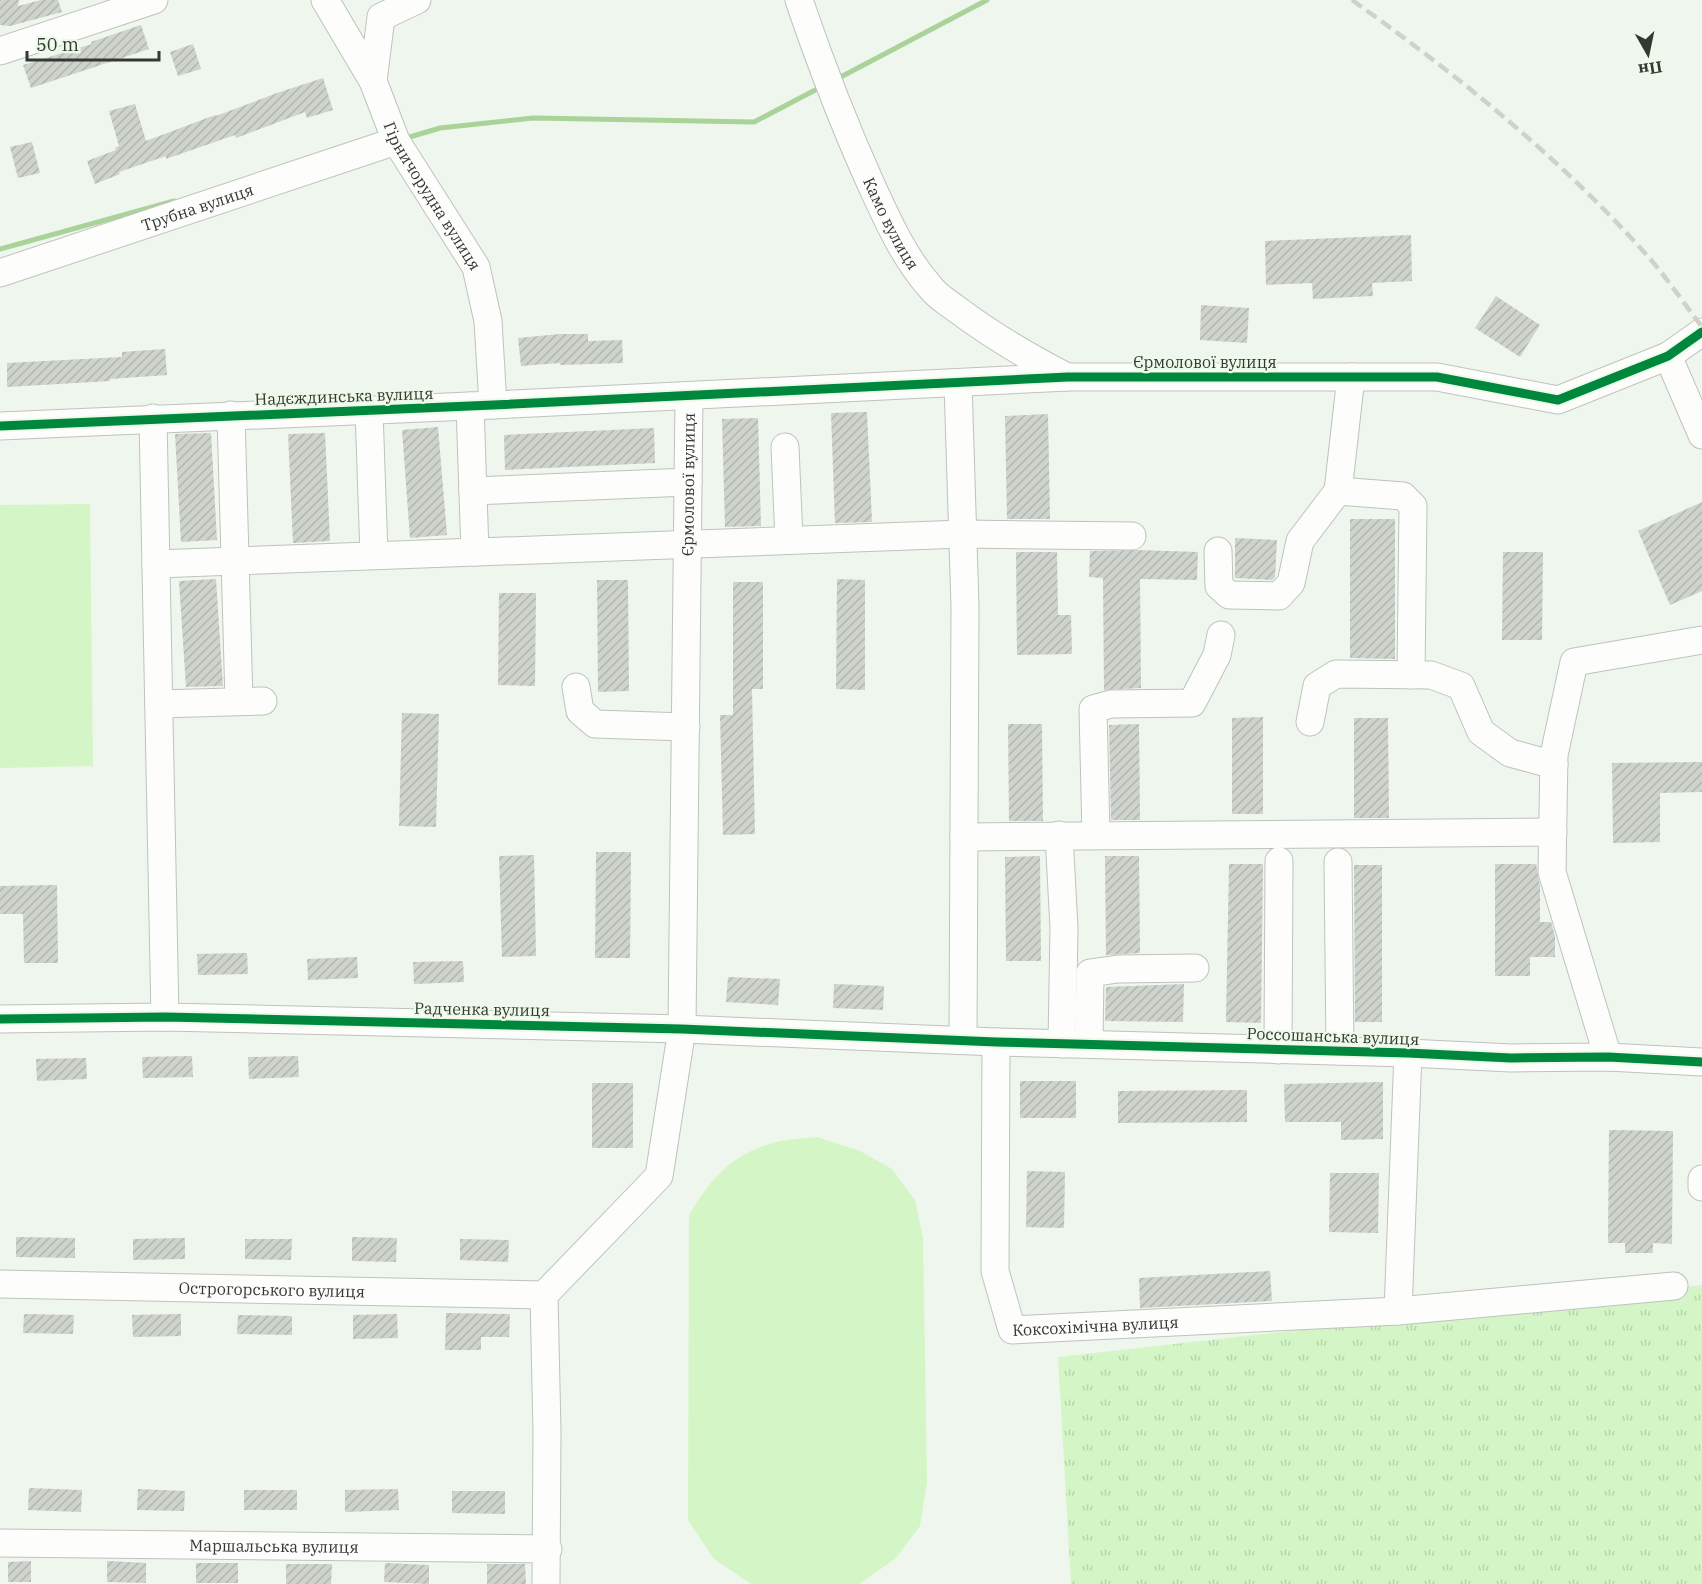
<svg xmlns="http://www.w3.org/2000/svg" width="1702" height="1584" font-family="'IBM Plex Serif',serif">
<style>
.grass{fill:#d4f6c6}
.park{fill:url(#park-tufts)}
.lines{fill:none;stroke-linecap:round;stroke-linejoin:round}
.stream{stroke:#a9d398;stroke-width:5}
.building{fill:url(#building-hatch)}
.minor-casing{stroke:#bec3bc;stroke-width:29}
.minor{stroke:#fdfefc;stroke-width:27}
.rail{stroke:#d0d1ce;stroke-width:4.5;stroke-dasharray:12 6;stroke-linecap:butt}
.cycleway-casing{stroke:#edfae9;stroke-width:13}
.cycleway{stroke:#00873e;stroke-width:9}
.labels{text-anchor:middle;stroke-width:4.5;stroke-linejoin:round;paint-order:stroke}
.street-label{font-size:16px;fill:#343832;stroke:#edfae9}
</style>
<defs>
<pattern id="park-tufts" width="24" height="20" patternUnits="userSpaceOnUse" patternTransform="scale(1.5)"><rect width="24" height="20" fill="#d4f6c6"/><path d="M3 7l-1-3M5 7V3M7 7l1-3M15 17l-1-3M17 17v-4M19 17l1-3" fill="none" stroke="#b7d4ab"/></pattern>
<pattern id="building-hatch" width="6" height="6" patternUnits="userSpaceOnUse" patternTransform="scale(1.5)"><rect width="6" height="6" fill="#ced3cc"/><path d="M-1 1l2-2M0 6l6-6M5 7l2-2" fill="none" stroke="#b2b6b0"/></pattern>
</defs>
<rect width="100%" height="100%" fill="#eff6ed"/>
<path class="grass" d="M 90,504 L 93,766 L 0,768 L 0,505 Z
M 817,1137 L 860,1151 L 892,1169 L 915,1200 L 923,1238 L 927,1482 L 920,1526 L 895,1559 L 859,1584 L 751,1584 L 714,1559 L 688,1520 L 689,1215 C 710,1181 727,1158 766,1145 C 782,1139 801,1139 817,1137 Z"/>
<path class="park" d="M 1702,1285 L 1702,1584 L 1071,1584 L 1058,1357 Z"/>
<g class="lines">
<path class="stream" d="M 835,80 L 987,0
M 403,139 L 440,128 L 533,118 L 754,122 L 821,87
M 0,249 L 174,201"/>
</g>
<path class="building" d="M 0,0 L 19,0 L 18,6 L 41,0 L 58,0 L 62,12 L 10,26 L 0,25 Z
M 141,25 L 149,49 L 31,88 L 23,65 L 92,44 L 91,42 Z
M 193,44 L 201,69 L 178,76 L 170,52 Z
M 323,78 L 333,110 L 307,118 L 305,112 L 236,138 L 235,135 L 166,159 L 166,156 L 119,172 L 120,174 L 95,184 L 87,161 L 116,150 L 115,148 L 119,146 L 109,111 L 135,104 L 146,141 L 215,115 L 216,116 L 277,93 Z
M 32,142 L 40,173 L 18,178 L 10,147 Z
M 1411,235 L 1412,281 L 1372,283 L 1373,296 L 1313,299 L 1312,283 L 1266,285 L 1265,241 Z
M 1496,296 L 1540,325 L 1520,357 L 1475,328 Z
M 1201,305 L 1249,308 L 1247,343 L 1200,340 Z
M 560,334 L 588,334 L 588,341 L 622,340 L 623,363 L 560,365 L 560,363 L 521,366 L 518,338 Z
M 165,349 L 167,375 L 110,379 L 110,381 L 7,387 L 7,363 L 122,357 L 122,352 Z
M 867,412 L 872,522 L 835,523 L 831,413 Z
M 1048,414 L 1050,519 L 1007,519 L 1005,416 Z
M 758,418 L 761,526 L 725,527 L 722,419 Z
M 438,427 L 447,535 L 410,538 L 402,430 Z
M 654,428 L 655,463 L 505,470 L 504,435 Z
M 211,433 L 217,540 L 181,542 L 175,434 Z
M 325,433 L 330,541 L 293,543 L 288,434 Z
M 1702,502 L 1702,591 L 1670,605 L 1638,531 Z
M 1350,519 L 1395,519 L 1395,659 L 1350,658 Z
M 1235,538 L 1277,540 L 1275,577 L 1272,580 L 1235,578 Z
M 1137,550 L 1198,552 L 1197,580 L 1140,579 L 1141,688 L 1104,690 L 1103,578 L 1089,577 L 1090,551 Z
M 1016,552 L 1057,552 L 1058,615 L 1071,615 L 1072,654 L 1017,655 Z
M 1503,552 L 1543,552 L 1542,640 L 1502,640 Z
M 216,579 L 223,686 L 186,687 L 179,581 Z
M 837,579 L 865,580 L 865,690 L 836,689 Z
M 597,580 L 628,580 L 629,691 L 598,692 Z
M 733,582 L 763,582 L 763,689 L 752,689 L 755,834 L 723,835 L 720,715 L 733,715 Z
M 499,593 L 536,593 L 535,686 L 498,685 Z
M 402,713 L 439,714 L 436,827 L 399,826 Z
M 1263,717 L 1263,814 L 1232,814 L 1232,718 Z
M 1354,718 L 1388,718 L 1389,818 L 1354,818 Z
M 1008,724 L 1042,724 L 1043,821 L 1009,821 Z
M 1139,724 L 1140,820 L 1111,820 L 1109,725 Z
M 1702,762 L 1702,792 L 1660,793 L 1660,842 L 1613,843 L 1612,763 Z
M 596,852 L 631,852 L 630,958 L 595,958 Z
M 534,855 L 536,956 L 502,957 L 499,856 Z
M 1040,856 L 1041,961 L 1006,961 L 1005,857 Z
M 1105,856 L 1139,856 L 1140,953 L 1106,955 Z
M 1229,864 L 1263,864 L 1261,1023 L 1226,1022 Z
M 1495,864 L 1536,864 L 1540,886 L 1540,922 L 1551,922 L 1555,936 L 1555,957 L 1530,957 L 1530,976 L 1495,976 Z
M 1354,865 L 1382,865 L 1382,1022 L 1355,1022 Z
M 57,885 L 58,963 L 24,963 L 23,914 L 0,914 L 0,886 Z
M 247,953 L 248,974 L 198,975 L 197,954 Z
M 357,957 L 358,978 L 308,980 L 307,959 Z
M 463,961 L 464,982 L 414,984 L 413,962 Z
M 728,977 L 780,979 L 778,1005 L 726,1002 Z
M 834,984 L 884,986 L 883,1010 L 833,1008 Z
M 1184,984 L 1183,1022 L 1105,1021 L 1106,987 Z
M 192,1056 L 193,1077 L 143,1078 L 142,1057 Z
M 298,1056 L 299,1077 L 249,1079 L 248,1057 Z
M 86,1058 L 87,1079 L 37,1081 L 36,1059 Z
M 1020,1081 L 1076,1081 L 1076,1118 L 1020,1118 Z
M 1383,1082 L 1383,1139 L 1341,1140 L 1341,1122 L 1285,1122 L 1284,1084 Z
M 592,1083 L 633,1083 L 633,1148 L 592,1148 Z
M 1247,1090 L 1247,1122 L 1118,1123 L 1118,1091 Z
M 1609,1130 L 1673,1131 L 1672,1244 L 1653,1243 L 1653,1253 L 1625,1253 L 1625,1243 L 1608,1243 Z
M 1027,1171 L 1065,1172 L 1064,1228 L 1026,1227 Z
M 1330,1173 L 1379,1173 L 1378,1233 L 1329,1232 Z
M 16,1237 L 75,1238 L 75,1258 L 16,1257 Z
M 352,1237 L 397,1238 L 396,1262 L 352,1261 Z
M 185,1238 L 185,1259 L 133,1260 L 133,1239 Z
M 245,1239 L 292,1239 L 291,1260 L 245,1259 Z
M 460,1239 L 509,1240 L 508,1262 L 460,1260 Z
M 1270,1271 L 1272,1301 L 1140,1308 L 1139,1278 Z
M 446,1313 L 510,1314 L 509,1337 L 481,1337 L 481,1350 L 445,1350 Z
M 24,1314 L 74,1315 L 73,1334 L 23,1333 Z
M 181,1314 L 181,1336 L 133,1337 L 132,1315 Z
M 397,1314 L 398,1338 L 353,1339 L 353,1315 Z
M 238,1315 L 292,1316 L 292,1335 L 237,1334 Z
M 29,1488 L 82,1490 L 81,1512 L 28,1510 Z
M 138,1489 L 185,1491 L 184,1511 L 137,1510 Z
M 398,1489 L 399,1510 L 345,1512 L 345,1490 Z
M 244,1490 L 297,1490 L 297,1510 L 244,1510 Z
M 452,1491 L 505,1491 L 505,1514 L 452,1513 Z
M 31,1561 L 31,1582 L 8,1582 L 8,1562 Z
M 107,1561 L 146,1563 L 146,1583 L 107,1582 Z
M 196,1563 L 238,1563 L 238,1583 L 196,1583 Z
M 385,1563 L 429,1565 L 429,1584 L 384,1582 Z
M 286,1564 L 332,1564 L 331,1584 L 286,1584 Z
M 487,1564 L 525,1564 L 526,1584 L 487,1584 Z"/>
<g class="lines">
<defs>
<g id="minor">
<path id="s1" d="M 325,0 L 373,81 L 396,141 L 476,267 L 488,321 L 493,405"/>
<path id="s2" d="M 799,0 C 820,62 843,122 870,182 C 887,219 904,258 931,288 C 937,296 947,302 955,308 C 991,335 1028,357 1067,377"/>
<path d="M 0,51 L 154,0"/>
<path d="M 373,81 L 381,17 L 417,0"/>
<path id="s3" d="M 0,273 L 396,141"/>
<path d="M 1668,356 L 1702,435"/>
<path d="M 958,383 L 965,607 L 963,1040"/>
<path d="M 470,406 L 475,552"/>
<path d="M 369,410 L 374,555"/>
<path d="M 231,415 L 239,701"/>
<path d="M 153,418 L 165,1017"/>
<path d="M 0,426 L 493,405 L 1068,377 L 1437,377 L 1558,400 L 1668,356 L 1702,332"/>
<path d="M 785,447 L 789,540"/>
<path d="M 473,491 L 688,482"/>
<path d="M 1338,491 L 1403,496 L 1413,506 L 1411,675"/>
<path d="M 1218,551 L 1219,586 L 1229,595 L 1279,596 L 1291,583 L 1300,541 L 1338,491 L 1351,377"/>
<path d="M 156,564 L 963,534 L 1132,536"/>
<path d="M 576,687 L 580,711 L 595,724 L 686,727"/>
<path d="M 159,704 L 263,701"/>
<path d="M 1310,722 L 1317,686 L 1336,674 L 1431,675 L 1461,686 L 1481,732 L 1510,753 L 1554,765"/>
<path d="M 1059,835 L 1064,928 L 1062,1044"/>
<path d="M 1096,835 L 1093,709 L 1111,704 L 1192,703 L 1217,655 L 1221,635"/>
<path d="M 964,837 L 1553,832"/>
<path d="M 1338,862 L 1340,1051"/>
<path d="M 0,1019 L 165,1017 L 682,1029 L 996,1042 L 1408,1053 L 1511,1058 L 1608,1057 L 1702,1062"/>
<path id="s4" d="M 996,1042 L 995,1271 L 1012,1330 L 1398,1311 L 1674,1286"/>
<path d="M 1089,1044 L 1090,973 L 1118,969 L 1195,968"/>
<path d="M 1278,1050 L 1279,861"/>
<path d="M 1608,1057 L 1552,872 L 1554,755 L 1574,662 L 1702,640"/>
<path d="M 1702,1179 L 1702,1187"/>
<path id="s5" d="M 0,1284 L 544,1295"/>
<path d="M 1398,1311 L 1408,1053"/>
<path id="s6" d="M 0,1543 L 548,1549"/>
<path id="s7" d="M 546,1584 L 547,1432 L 544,1295 L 659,1176 L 682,1029 L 689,396"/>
</g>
</defs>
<use href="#minor" class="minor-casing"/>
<use href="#minor" class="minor"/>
<path class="rail" d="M 1352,0 C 1456,74 1558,156 1644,252 C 1665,275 1683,302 1702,327"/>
<defs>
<path id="cycleway" d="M 0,426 L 493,405 L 1068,377 L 1437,377 L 1558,400 L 1668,356 L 1702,332
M 0,1019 L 165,1017 L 682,1029 L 996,1042 L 1408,1053 L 1511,1058 L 1608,1057 L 1702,1062"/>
</defs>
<use href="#cycleway" class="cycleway-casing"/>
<use href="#cycleway" class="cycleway"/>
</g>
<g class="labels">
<g class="street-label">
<text dy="6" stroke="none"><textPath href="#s1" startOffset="224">Гірничорудна вулиця</textPath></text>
<text dy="6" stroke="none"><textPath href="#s3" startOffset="208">Трубна вулиця</textPath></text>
<text dy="6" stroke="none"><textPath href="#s2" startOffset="242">Камо вулиця</textPath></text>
<text x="1205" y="368">Єрмолової вулиця</text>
<text transform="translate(344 396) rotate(-2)" y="6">Надєждинська вулиця</text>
<text dy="6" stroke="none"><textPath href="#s7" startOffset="1148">Єрмолової вулиця</textPath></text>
<text transform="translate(482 1009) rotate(1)" y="6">Радченка вулиця</text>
<text transform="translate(1333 1036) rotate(2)" y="6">Россошанська вулиця</text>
<text dy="6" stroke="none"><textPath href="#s5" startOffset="272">Острогорського вулиця</textPath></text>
<text dy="6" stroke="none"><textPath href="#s4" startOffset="374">Коксохімічна вулиця</textPath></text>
<text dy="6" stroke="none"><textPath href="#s6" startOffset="274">Маршальська вулиця</textPath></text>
</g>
</g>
<g transform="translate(1648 54) rotate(171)" stroke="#edfae9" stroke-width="4.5" paint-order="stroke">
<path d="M0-4.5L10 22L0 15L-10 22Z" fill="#343832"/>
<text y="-9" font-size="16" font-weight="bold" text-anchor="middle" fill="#343832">Пн</text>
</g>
<path d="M27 51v9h132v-9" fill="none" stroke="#343832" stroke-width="3"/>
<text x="36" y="51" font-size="18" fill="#343832" stroke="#edfae9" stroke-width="4.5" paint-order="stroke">50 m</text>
</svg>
